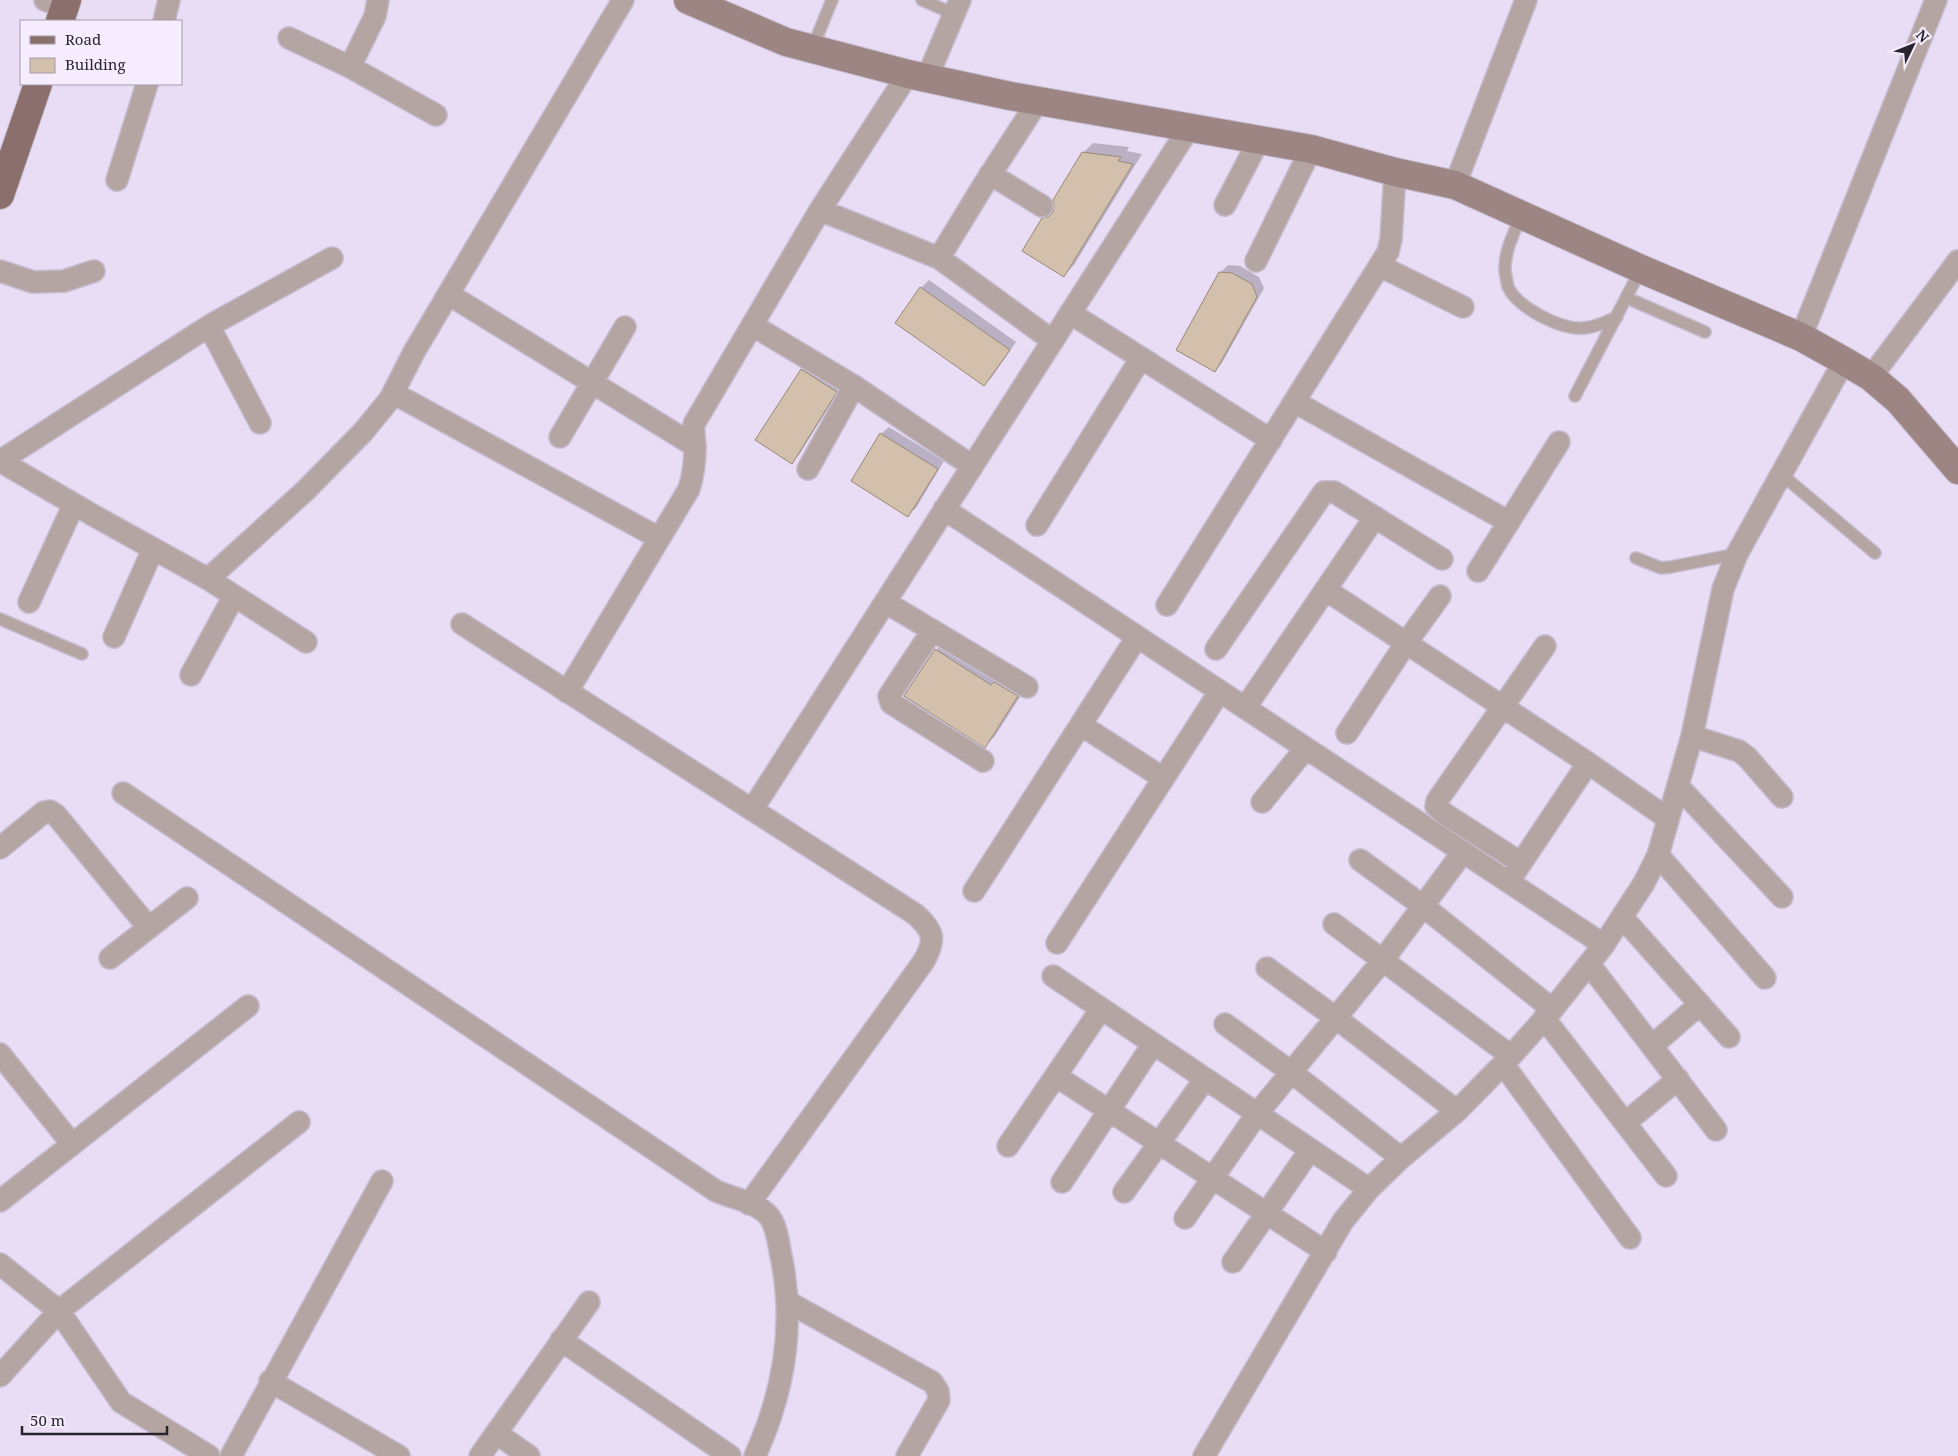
<svg xmlns="http://www.w3.org/2000/svg" width="1958" height="1456" font-family="'Noto Serif',serif">
<style>
.shadow{fill:#0003}
.building{fill:#d2c0ad;stroke:#998876}
.lines{fill:none;stroke-linecap:round;stroke-linejoin:round}
.lane-casing{stroke:#c6bcd0;stroke-width:14}
.street-casing{stroke:#c6bcd0;stroke-width:24}
.secondary-casing{stroke:#c6bcd0;stroke-width:30}
.primary-casing{stroke:#c6bcd0;stroke-width:30}
.lane{stroke:#b4a4a2;stroke-width:11}
.street{stroke:#b4a4a2;stroke-width:21}
.secondary{stroke:#9c8583;stroke-width:28}
.primary{stroke:#8b6f6c;stroke-width:28}
</style>
<rect width="100%" height="100%" fill="#e8ddf4"/>
<path class="shadow" d="M 1093,143 L 1129,147 L 1127,151 L 1142,154 L 1074,265 L 1064,275 L 1043,219 L 1055,208 L 1083,153 Z
M 1228,265 L 1240,266 L 1259,277 L 1264,288 L 1222,363 L 1215,371 L 1220,273 Z
M 929,280 L 1016,342 L 992,377 L 984,385 L 896,322 L 921,288 Z
M 810,362 L 843,384 L 799,455 L 792,462 L 802,370 Z
M 889,427 L 944,461 L 916,508 L 908,515 L 881,434 Z
M 946,640 L 1027,686 L 995,736 L 985,746 L 936,650 Z"/>
<path class="building" d="M 1082,152 L 1121,157 L 1118,161 L 1133,164 L 1064,277 L 1022,251 L 1042,218 L 1048,217 L 1053,212 L 1054,206 L 1053,200 Z
M 1219,272 L 1232,273 L 1252,284 L 1257,297 L 1215,372 L 1176,350 Z
M 920,287 L 1010,350 L 984,386 L 895,323 Z
M 801,369 L 837,392 L 792,464 L 755,440 Z
M 880,433 L 938,469 L 908,517 L 851,481 Z
M 935,649 L 991,685 L 994,682 L 1018,696 L 985,748 L 904,696 Z"/>
<g class="lines">
<defs>
<path id="lane" d="M 922,0 L 954,14
M 812,49 L 832,0
M 1521,216 C 1514,233 1504,252 1505,271 C 1506,276 1507,283 1508,287 C 1518,308 1561,330 1584,328 C 1596,327 1606,322 1617,317
M 1627,298 L 1705,332
M 1575,396 L 1641,269
M 1781,474 L 1875,553
M 1636,558 L 1661,568 L 1671,567 L 1737,554
M 0,619 L 82,654"/>
<path id="street" d="M 45,0 L 65,7
M 164,21 L 169,0
M 289,38 L 350,67 L 436,115
M 350,67 L 375,16 L 378,0
M 927,78 L 960,0
M 990,174 L 1042,206
M 117,180 L 147,84
M 1455,185 L 1526,0
M 1225,205 L 1259,140
M 820,210 L 939,258 L 1053,341
M 939,258 L 983,186 L 1038,101
M 1256,261 L 1311,149
M 1380,266 L 1463,307
M 0,271 L 33,282 L 64,281 L 94,271
M 448,294 L 695,446
M 1070,313 L 1271,440
M 752,325 L 854,386 L 972,466
M 209,326 L 260,423
M 1801,337 L 1936,0
M 1871,377 L 1958,261
M 393,393 L 659,538
M 1295,402 L 1509,522
M 560,437 L 625,327
M 0,461 L 209,326 L 332,258
M 0,461 L 98,518 L 208,579 L 306,642
M 808,469 L 854,386
M 944,509 L 1604,945
M 1037,525 L 1141,358
M 1478,571 L 1559,442
M 208,579 L 306,490 L 363,432 L 390,399 L 414,352 L 623,0
M 1326,590 L 1588,763 L 1667,818
M 29,602 L 74,504
M 885,602 L 1027,687
M 1167,605 L 1388,252 L 1391,239 L 1395,172
M 462,624 L 915,914 C 934,931 936,939 924,961 L 749,1204
M 932,631 L 889,696 L 891,703 L 983,761
M 114,637 L 153,549
M 1216,649 L 1324,492 L 1334,492 L 1442,559
M 191,675 L 234,596
M 567,692 L 689,489 C 693,476 695,462 695,448 C 695,440 693,433 694,424 L 820,210 L 908,74
M 1245,708 L 1375,517
M 1081,725 L 1163,778
M 1347,733 L 1406,643 L 1440,596
M 1692,736 L 1739,751 L 1747,757 L 1782,797
M 1678,786 L 1782,897
M 123,793 L 716,1191 C 732,1198 756,1202 768,1215 C 776,1224 778,1239 780,1251 C 796,1322 785,1390 755,1456
M 1262,802 L 1306,748
M 752,810 L 1189,128
M 0,848 L 44,812 L 50,811 L 56,815 L 149,928
M 1658,855 L 1765,978
M 1360,860 L 1423,906 L 1552,1009
M 1521,863 L 1445,814 L 1436,806 L 1437,801 L 1545,646
M 1513,875 L 1588,763
M 974,891 L 1137,637
M 1622,917 L 1729,1037
M 1334,924 L 1511,1056
M 1057,943 L 1220,691
M 110,958 L 187,898
M 1589,964 L 1716,1130
M 1267,968 L 1336,1018 L 1457,1111
M 1053,976 L 1369,1189
M 1544,1018 L 1666,1176
M 1225,1024 L 1291,1072 L 1401,1158
M 1652,1046 L 1700,1004
M 0,1054 L 72,1144
M 1503,1064 L 1630,1238
M 1056,1076 L 1326,1252
M 1625,1123 L 1678,1079
M 1008,1146 L 1101,1009
M 1062,1182 L 1153,1044
M 1124,1192 L 1205,1079
M 0,1201 L 248,1006
M 1185,1218 L 1257,1114 L 1383,960 L 1463,852
M 1233,1262 L 1310,1150
M 0,1264 L 59,1311 L 121,1402 L 209,1456
M 788,1302 L 932,1382 L 938,1391 L 939,1400 L 907,1456
M 561,1340 L 730,1456
M 0,1376 L 59,1311 L 299,1122
M 270,1381 L 399,1456
M 496,1433 L 529,1456
M 231,1456 L 382,1181
M 480,1456 L 589,1302
M 1204,1456 L 1343,1221 L 1369,1189 L 1401,1158 L 1457,1111 L 1511,1056 L 1552,1010 L 1603,946 L 1644,883 L 1658,855 L 1692,736 L 1723,589 L 1737,554 L 1844,361"/>
<path id="secondary" d="M 688,0 L 786,42 L 908,74 L 1010,96 L 1311,149 L 1395,172 L 1455,185 L 1641,269 L 1801,337 L 1844,361 L 1871,377 L 1898,400 L 1958,470"/>
<path id="primary" d="M 60,21 L 67,0
M 0,195 L 38,84"/>
</defs>
<use href="#lane" class="lane-casing"/>
<use href="#street" class="street-casing"/>
<use href="#secondary" class="secondary-casing"/>
<use href="#primary" class="primary-casing"/>
<use href="#lane" class="lane"/>
<use href="#street" class="street"/>
<use href="#secondary" class="secondary"/>
<use href="#primary" class="primary"/>
</g>
<rect x="20" y="20" width="162" height="65" fill="#f5ecfe" stroke="#a39caa"/>
<rect x="30" y="36" width="25" height="8" fill="#8b6f6c" stroke="#a39caa"/>
<text x="65" y="45" font-size="15" fill="#29242d">Road</text>
<rect x="30" y="58" width="25" height="15" fill="#d2c0ad" stroke="#a39caa"/>
<text x="65" y="70" font-size="15" fill="#29242d">Building</text>
<g transform="translate(1913 45) rotate(47)" stroke="#f5ecfe" stroke-width="4" paint-order="stroke">
<path d="M0-4L9 19L0 12L-9 19Z" fill="#29242d"/>
<text y="-8" font-size="14" font-weight="bold" text-anchor="middle" fill="#29242d">N</text>
</g>
<path d="M22 1426v8h145v-8" fill="none" stroke="#29242d" stroke-width="2.5"/>
<text x="30" y="1426" font-size="15" fill="#29242d" stroke="#f5ecfe" stroke-width="4" paint-order="stroke">50 m</text>
</svg>
